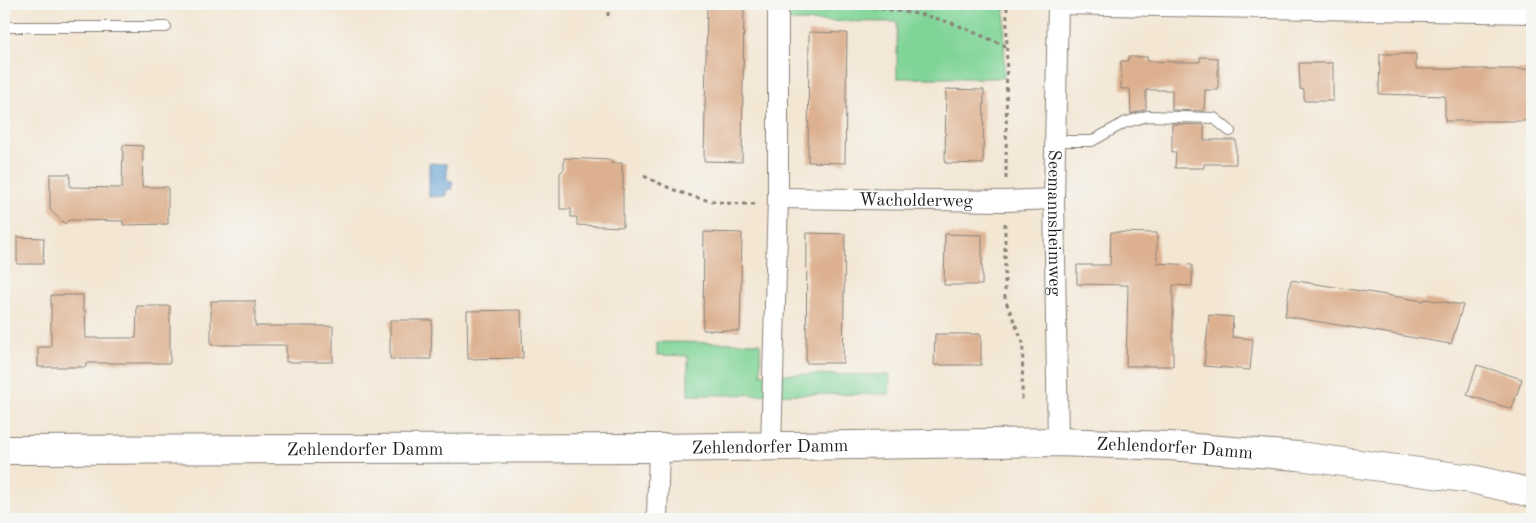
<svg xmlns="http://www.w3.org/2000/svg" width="1536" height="523" font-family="'Old Standard TT',serif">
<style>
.green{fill:#7fd497;stroke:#4e785a}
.water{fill:#62a1d4;stroke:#3f5e78}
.building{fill:#ddb190}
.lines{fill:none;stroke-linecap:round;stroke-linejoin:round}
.service-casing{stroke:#888178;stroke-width:12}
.minor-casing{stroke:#888178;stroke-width:22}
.secondary-casing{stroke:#888178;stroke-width:30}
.path{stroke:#888178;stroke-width:3;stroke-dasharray:4 4;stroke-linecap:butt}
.service{stroke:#fff;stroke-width:10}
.minor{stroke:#fff;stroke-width:20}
.secondary{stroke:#fff;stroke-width:28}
.labels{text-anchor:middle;stroke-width:4;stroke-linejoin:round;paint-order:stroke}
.street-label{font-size:18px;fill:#1c1c1c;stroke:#f6f6f2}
</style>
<rect width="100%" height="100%" fill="#f6f6f2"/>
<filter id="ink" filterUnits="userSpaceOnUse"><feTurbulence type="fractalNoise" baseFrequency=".02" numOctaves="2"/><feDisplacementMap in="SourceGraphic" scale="10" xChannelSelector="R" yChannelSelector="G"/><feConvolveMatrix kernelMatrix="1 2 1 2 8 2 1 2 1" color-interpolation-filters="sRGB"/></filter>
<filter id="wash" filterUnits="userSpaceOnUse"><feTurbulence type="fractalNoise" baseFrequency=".0096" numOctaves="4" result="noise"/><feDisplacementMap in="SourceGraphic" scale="20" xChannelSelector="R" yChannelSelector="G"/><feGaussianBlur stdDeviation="1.12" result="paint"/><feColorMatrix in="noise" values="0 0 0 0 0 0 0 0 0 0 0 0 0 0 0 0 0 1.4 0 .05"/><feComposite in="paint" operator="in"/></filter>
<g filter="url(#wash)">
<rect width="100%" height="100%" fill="#f3e6d3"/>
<path class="green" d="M 789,4 L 1005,4 L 1004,78 L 897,78 L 897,22 L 789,21 Z
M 657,342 L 760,343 L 761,374 L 890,375 L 889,394 L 688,395 L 688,356 L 657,355 Z"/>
<path class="water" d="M 429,163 L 447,164 L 447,180 L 452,181 L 453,189 L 446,190 L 447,196 L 429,197 Z"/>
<g id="blocks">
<path class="building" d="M 707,4 L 744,4 L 742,162 L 704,161 Z
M 809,32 L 847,33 L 845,163 L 808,162 Z
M 1380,54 L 1416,54 L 1416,69 L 1532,69 L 1532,121 L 1445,121 L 1445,96 L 1379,94 Z
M 1128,57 L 1148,57 L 1147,61 L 1177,62 L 1200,62 L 1200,57 L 1218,58 L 1218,90 L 1205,90 L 1204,111 L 1172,110 L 1172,90 L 1146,90 L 1146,109 L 1131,114 L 1130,89 L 1121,89 L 1121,61 L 1128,61 Z
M 1299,63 L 1333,63 L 1333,101 L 1304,101 L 1304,90 L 1300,89 Z
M 946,89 L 984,90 L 983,164 L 945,163 Z
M 1172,124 L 1204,125 L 1204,140 L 1236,140 L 1236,164 L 1204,164 L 1204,168 L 1175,168 L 1176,152 L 1172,152 Z
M 123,145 L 143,146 L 142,187 L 168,187 L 168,224 L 123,225 L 123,221 L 69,220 L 65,224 L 50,210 L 50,174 L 70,174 L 70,187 L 122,188 Z
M 564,158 L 611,160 L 611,163 L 622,163 L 622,172 L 623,172 L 623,227 L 577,225 L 577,217 L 571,217 L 571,209 L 560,209 L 560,173 L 564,169 Z
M 704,232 L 742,233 L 740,331 L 703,330 Z
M 1111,232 L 1157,233 L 1157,263 L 1192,265 L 1192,286 L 1173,285 L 1173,366 L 1126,366 L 1128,285 L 1077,284 L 1077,265 L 1110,265 Z
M 807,233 L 845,234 L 843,363 L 806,363 Z
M 945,234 L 982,235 L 982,285 L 944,285 Z
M 17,237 L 44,238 L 43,264 L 17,264 Z
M 1291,280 L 1424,301 L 1425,299 L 1463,305 L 1451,344 L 1285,316 Z
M 51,295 L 83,295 L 83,310 L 85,310 L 86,338 L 136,338 L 137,306 L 170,306 L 170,363 L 86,363 L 86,367 L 38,367 L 38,347 L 51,347 Z
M 211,301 L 255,301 L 255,326 L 333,326 L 333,362 L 286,362 L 286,345 L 211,345 Z
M 521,310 L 523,358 L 468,359 L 467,311 Z
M 1209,315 L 1233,317 L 1232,337 L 1253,339 L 1250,370 L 1204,366 Z
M 390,320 L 432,320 L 431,359 L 390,359 Z
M 935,334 L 981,334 L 981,365 L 934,365 Z
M 1477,365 L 1522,379 L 1512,409 L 1467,395 Z"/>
</g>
</g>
<g filter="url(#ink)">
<use href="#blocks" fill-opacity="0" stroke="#888178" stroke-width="1"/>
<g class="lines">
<defs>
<path id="service" d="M 4,27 L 166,27
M 1056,141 L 1092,141 L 1124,123 L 1147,116 L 1214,118 L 1230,131"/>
<g id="minor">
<path d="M 1058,4 L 1532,13"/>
<path id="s1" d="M 1058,4 L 1054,199 L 1058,442"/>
<path id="s2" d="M 778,198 L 1005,201 L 1054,199"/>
<path d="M 771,447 L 778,198 L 778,4"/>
<path d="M 657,519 L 659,448"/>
</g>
<g id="secondary">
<path id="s3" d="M 4,450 L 659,448 L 1058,442 L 1169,446 L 1298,456 L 1472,479 L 1532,493"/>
</g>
</defs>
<use href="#service" class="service-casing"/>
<use href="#minor" class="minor-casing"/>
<use href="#secondary" class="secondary-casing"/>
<path class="path" d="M 849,4 L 924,15 L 952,23 L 1006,46
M 608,16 L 608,4
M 644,176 C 684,196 711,205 757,204
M 1006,179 L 1007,4
M 1005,223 L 1005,299 L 1023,343 L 1022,401"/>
<use href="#service" class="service"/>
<use href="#minor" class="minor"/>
<use href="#secondary" class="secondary"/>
</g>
</g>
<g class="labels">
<g class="street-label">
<text dy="6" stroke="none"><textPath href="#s2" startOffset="138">Wacholderweg</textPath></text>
<text dy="6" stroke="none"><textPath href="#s1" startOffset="219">Seemannsheimweg</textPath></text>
<text dy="6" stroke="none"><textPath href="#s3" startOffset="766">Zehlendorfer Damm</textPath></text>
<text dy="6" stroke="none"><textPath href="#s3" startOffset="1171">Zehlendorfer Damm</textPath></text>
<text dy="6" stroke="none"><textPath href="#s3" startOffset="361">Zehlendorfer Damm</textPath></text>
</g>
</g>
<rect width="1536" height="523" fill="none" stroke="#f6f6f2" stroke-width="20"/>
</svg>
